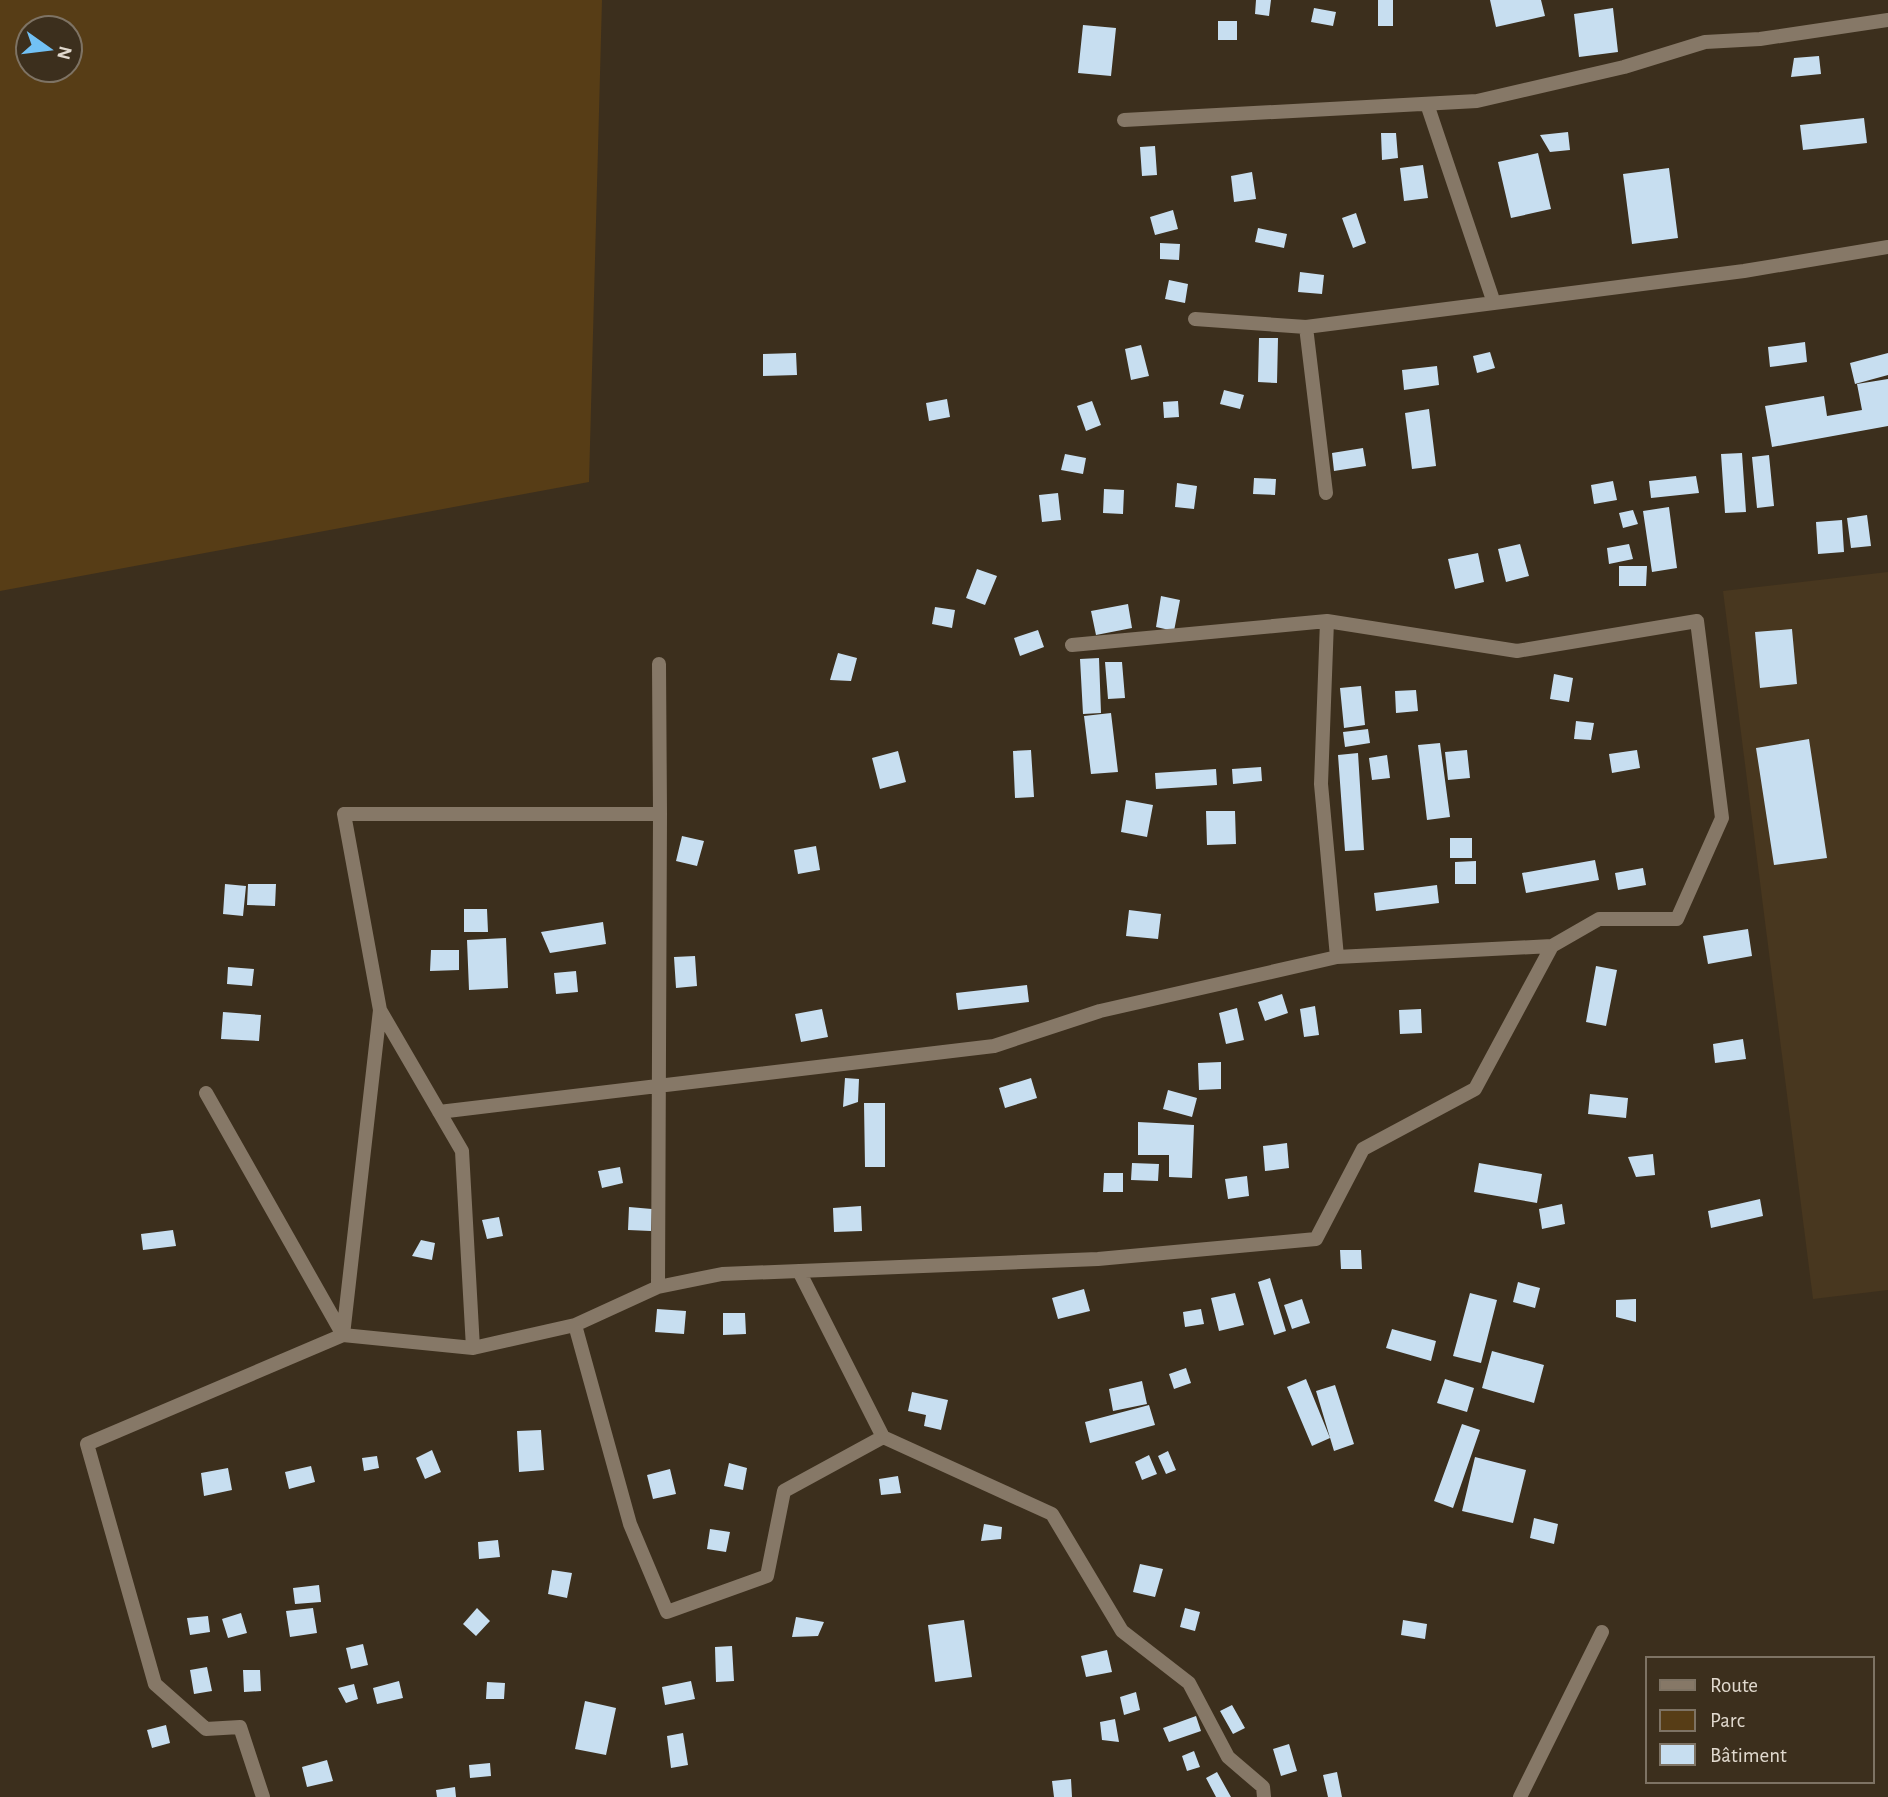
<svg xmlns="http://www.w3.org/2000/svg" width="1888" height="1797" font-family="'Alegreya Sans',sans-serif">
<style>
.built{fill:#48371f}
.green{fill:#573d16;fill-rule:evenodd}
.building{fill:#c7def0}
.lines{fill:none;stroke-linecap:round;stroke-linejoin:round}
.minor{stroke:#867867;stroke-width:14}
</style>
<rect width="100%" height="100%" fill="#3c2f1d"/>
<path class="built" d="M 1888,572 L 1888,1290 L 1813,1299 L 1723,591 Z"/>
<path class="green" d="M 0,0 L 602,0 L 589,482 L 0,591 ZM 28,28 L 70,28 L 70,70 L 28,70 Z"/>
<path class="building" d="M 1256,0 L 1271,0 L 1269,16 L 1255,14 Z
M 1378,0 L 1393,0 L 1393,26 L 1378,26 Z
M 1490,0 L 1541,0 L 1545,16 L 1496,27 Z
M 1314,8 L 1336,12 L 1333,26 L 1311,22 Z
M 1613,8 L 1618,52 L 1579,57 L 1574,14 Z
M 1218,21 L 1237,21 L 1237,40 L 1218,40 Z
M 1083,25 L 1116,28 L 1111,76 L 1078,73 Z
M 1819,56 L 1821,74 L 1791,77 L 1794,58 Z
M 1864,118 L 1867,143 L 1803,150 L 1800,125 Z
M 1568,132 L 1570,150 L 1550,152 L 1540,135 Z
M 1381,133 L 1396,133 L 1398,158 L 1382,160 Z
M 1155,146 L 1157,175 L 1142,176 L 1140,147 Z
M 1538,153 L 1551,209 L 1511,218 L 1498,162 Z
M 1423,165 L 1428,198 L 1404,201 L 1400,168 Z
M 1669,168 L 1678,238 L 1632,244 L 1623,174 Z
M 1252,172 L 1256,199 L 1234,202 L 1231,176 Z
M 1173,210 L 1178,229 L 1155,235 L 1150,217 Z
M 1356,213 L 1366,243 L 1353,248 L 1342,218 Z
M 1258,228 L 1287,234 L 1284,248 L 1255,242 Z
M 1160,243 L 1180,244 L 1179,260 L 1160,259 Z
M 1300,272 L 1324,275 L 1322,294 L 1298,292 Z
M 1169,280 L 1188,284 L 1185,303 L 1165,299 Z
M 1259,338 L 1278,338 L 1277,383 L 1258,382 Z
M 1805,342 L 1807,362 L 1770,367 L 1768,347 Z
M 1141,345 L 1149,376 L 1131,380 L 1125,349 Z
M 1490,352 L 1495,368 L 1477,373 L 1473,356 Z
M 796,353 L 797,375 L 763,376 L 763,354 Z
M 1888,353 L 1888,375 L 1855,384 L 1850,363 Z
M 1437,366 L 1439,385 L 1404,390 L 1402,370 Z
M 1888,379 L 1888,426 L 1772,447 L 1765,406 L 1824,396 L 1827,416 L 1862,410 L 1857,384 Z
M 1224,390 L 1244,395 L 1240,409 L 1220,404 Z
M 947,399 L 950,417 L 929,421 L 926,403 Z
M 1092,401 L 1101,425 L 1086,431 L 1077,406 Z
M 1178,401 L 1179,417 L 1164,418 L 1163,402 Z
M 1429,409 L 1436,466 L 1412,469 L 1405,413 Z
M 1363,448 L 1366,466 L 1334,471 L 1332,453 Z
M 1742,453 L 1746,512 L 1725,513 L 1721,454 Z
M 1065,454 L 1086,458 L 1083,474 L 1061,470 Z
M 1769,455 L 1774,506 L 1757,508 L 1752,457 Z
M 1696,476 L 1699,493 L 1651,498 L 1649,481 Z
M 1254,478 L 1276,479 L 1275,495 L 1253,494 Z
M 1613,481 L 1617,500 L 1594,504 L 1591,485 Z
M 1177,483 L 1197,486 L 1194,509 L 1175,507 Z
M 1104,489 L 1124,490 L 1123,514 L 1103,513 Z
M 1058,493 L 1061,520 L 1042,522 L 1039,495 Z
M 1669,507 L 1677,568 L 1652,572 L 1643,511 Z
M 1633,510 L 1638,524 L 1623,528 L 1619,513 Z
M 1867,515 L 1871,546 L 1851,548 L 1847,518 Z
M 1842,520 L 1844,552 L 1818,554 L 1816,522 Z
M 1520,544 L 1529,576 L 1506,582 L 1498,549 Z
M 1629,544 L 1633,559 L 1609,564 L 1607,548 Z
M 1478,553 L 1484,582 L 1455,589 L 1448,559 Z
M 1619,566 L 1647,566 L 1646,586 L 1619,586 Z
M 977,569 L 997,576 L 985,605 L 966,598 Z
M 1161,596 L 1180,600 L 1174,631 L 1156,627 Z
M 1128,604 L 1132,628 L 1096,635 L 1091,611 Z
M 935,607 L 955,610 L 952,628 L 932,624 Z
M 1792,629 L 1797,684 L 1760,688 L 1755,632 Z
M 1038,630 L 1044,647 L 1020,656 L 1014,638 Z
M 838,653 L 857,658 L 851,681 L 830,680 Z
M 1099,658 L 1101,713 L 1083,714 L 1080,659 Z
M 1105,662 L 1122,662 L 1125,698 L 1108,699 Z
M 1554,674 L 1573,678 L 1569,702 L 1550,699 Z
M 1361,686 L 1365,725 L 1344,728 L 1340,688 Z
M 1416,690 L 1418,711 L 1396,713 L 1395,691 Z
M 1111,713 L 1118,772 L 1091,774 L 1084,716 Z
M 1576,721 L 1594,723 L 1591,740 L 1574,739 Z
M 1368,729 L 1370,743 L 1345,747 L 1343,732 Z
M 1809,739 L 1827,858 L 1774,865 L 1756,748 Z
M 1440,743 L 1450,817 L 1427,820 L 1418,745 Z
M 1031,750 L 1034,797 L 1015,798 L 1013,751 Z
M 1467,750 L 1470,778 L 1448,780 L 1445,752 Z
M 1637,750 L 1640,768 L 1612,773 L 1609,754 Z
M 898,751 L 906,782 L 880,789 L 872,758 Z
M 1358,753 L 1364,850 L 1345,851 L 1338,755 Z
M 1387,755 L 1390,778 L 1372,780 L 1369,758 Z
M 1261,767 L 1262,781 L 1233,784 L 1232,769 Z
M 1216,769 L 1217,785 L 1156,789 L 1155,773 Z
M 1126,800 L 1153,805 L 1147,837 L 1121,832 Z
M 1206,811 L 1235,811 L 1236,844 L 1207,845 Z
M 682,836 L 704,841 L 697,866 L 676,861 Z
M 1450,838 L 1472,838 L 1472,858 L 1450,858 Z
M 816,846 L 820,870 L 798,874 L 794,850 Z
M 1595,860 L 1599,880 L 1526,893 L 1522,873 Z
M 1476,861 L 1476,884 L 1455,884 L 1455,862 Z
M 1643,868 L 1646,885 L 1618,890 L 1615,873 Z
M 225,884 L 246,886 L 243,916 L 223,914 Z
M 248,884 L 276,884 L 275,906 L 247,905 Z
M 1437,885 L 1439,903 L 1376,911 L 1374,893 Z
M 464,909 L 487,909 L 488,932 L 464,932 Z
M 1129,910 L 1161,914 L 1158,939 L 1126,936 Z
M 603,922 L 606,944 L 550,953 L 541,932 Z
M 1748,929 L 1752,956 L 1708,964 L 1703,936 Z
M 506,938 L 508,988 L 469,990 L 467,940 Z
M 431,950 L 459,950 L 459,970 L 430,971 Z
M 695,956 L 697,986 L 676,988 L 674,957 Z
M 1596,966 L 1617,970 L 1606,1026 L 1586,1022 Z
M 228,967 L 254,969 L 252,986 L 227,984 Z
M 576,971 L 578,992 L 556,994 L 554,973 Z
M 1027,985 L 1029,1002 L 958,1010 L 956,993 Z
M 1282,994 L 1288,1013 L 1265,1021 L 1258,1002 Z
M 1315,1006 L 1319,1035 L 1304,1037 L 1300,1009 Z
M 1237,1008 L 1244,1040 L 1226,1044 L 1219,1013 Z
M 822,1009 L 828,1037 L 801,1042 L 795,1014 Z
M 1421,1009 L 1422,1033 L 1400,1034 L 1399,1010 Z
M 223,1012 L 261,1015 L 259,1041 L 221,1039 Z
M 1743,1039 L 1746,1059 L 1715,1063 L 1713,1044 Z
M 1221,1062 L 1221,1089 L 1199,1090 L 1198,1063 Z
M 845,1078 L 859,1079 L 858,1102 L 843,1107 Z
M 1031,1078 L 1037,1098 L 1005,1108 L 999,1088 Z
M 1168,1090 L 1197,1098 L 1192,1117 L 1163,1109 Z
M 1590,1094 L 1628,1098 L 1626,1118 L 1588,1114 Z
M 864,1103 L 885,1103 L 885,1167 L 865,1167 Z
M 1138,1122 L 1194,1125 L 1192,1178 L 1169,1177 L 1169,1155 L 1138,1155 Z
M 1287,1143 L 1289,1168 L 1265,1171 L 1263,1146 Z
M 1653,1154 L 1655,1175 L 1636,1177 L 1628,1157 Z
M 1132,1163 L 1159,1164 L 1158,1181 L 1131,1180 Z
M 1479,1163 L 1542,1174 L 1537,1203 L 1474,1192 Z
M 620,1167 L 623,1183 L 602,1188 L 598,1171 Z
M 1104,1173 L 1123,1173 L 1123,1192 L 1103,1192 Z
M 1247,1176 L 1249,1196 L 1228,1199 L 1225,1179 Z
M 1760,1199 L 1763,1216 L 1711,1228 L 1708,1211 Z
M 1562,1204 L 1565,1224 L 1542,1229 L 1539,1209 Z
M 861,1206 L 862,1231 L 834,1232 L 833,1208 Z
M 629,1207 L 652,1209 L 651,1231 L 628,1230 Z
M 499,1217 L 503,1236 L 487,1239 L 482,1220 Z
M 173,1230 L 176,1246 L 143,1250 L 141,1234 Z
M 421,1240 L 435,1243 L 432,1260 L 412,1256 Z
M 1340,1250 L 1361,1250 L 1362,1269 L 1341,1269 Z
M 1270,1278 L 1286,1331 L 1274,1335 L 1258,1282 Z
M 1518,1282 L 1540,1288 L 1535,1308 L 1513,1302 Z
M 1084,1289 L 1090,1311 L 1058,1319 L 1052,1298 Z
M 1235,1293 L 1244,1325 L 1219,1331 L 1211,1298 Z
M 1470,1293 L 1497,1300 L 1481,1363 L 1453,1356 Z
M 1302,1299 L 1310,1323 L 1292,1329 L 1284,1305 Z
M 1636,1299 L 1636,1322 L 1616,1317 L 1616,1300 Z
M 657,1309 L 686,1311 L 684,1334 L 655,1332 Z
M 1201,1309 L 1204,1324 L 1185,1327 L 1183,1312 Z
M 723,1313 L 745,1313 L 746,1334 L 723,1335 Z
M 1392,1329 L 1436,1341 L 1431,1361 L 1386,1348 Z
M 1492,1351 L 1544,1365 L 1534,1403 L 1482,1388 Z
M 1186,1368 L 1191,1383 L 1174,1389 L 1169,1374 Z
M 1306,1379 L 1330,1438 L 1312,1446 L 1287,1387 Z
M 1445,1379 L 1474,1388 L 1467,1412 L 1437,1403 Z
M 1142,1381 L 1147,1404 L 1113,1411 L 1109,1389 Z
M 1335,1385 L 1354,1444 L 1334,1451 L 1316,1391 Z
M 912,1392 L 948,1400 L 941,1430 L 924,1426 L 926,1415 L 908,1411 Z
M 1149,1405 L 1155,1425 L 1090,1443 L 1085,1422 Z
M 1462,1424 L 1480,1430 L 1453,1508 L 1434,1501 Z
M 541,1430 L 544,1470 L 519,1472 L 517,1431 Z
M 432,1450 L 441,1472 L 425,1479 L 416,1458 Z
M 1168,1451 L 1176,1470 L 1166,1474 L 1158,1456 Z
M 1149,1455 L 1157,1474 L 1142,1480 L 1135,1462 Z
M 377,1456 L 379,1468 L 364,1471 L 362,1458 Z
M 1475,1457 L 1526,1470 L 1513,1523 L 1462,1511 Z
M 729,1463 L 747,1468 L 743,1490 L 724,1486 Z
M 311,1466 L 315,1482 L 289,1489 L 285,1472 Z
M 228,1468 L 232,1490 L 204,1496 L 201,1473 Z
M 670,1469 L 676,1494 L 653,1499 L 647,1475 Z
M 898,1476 L 901,1493 L 881,1495 L 879,1479 Z
M 1534,1518 L 1558,1524 L 1554,1544 L 1530,1538 Z
M 984,1524 L 1002,1527 L 1001,1539 L 981,1541 Z
M 710,1529 L 730,1532 L 726,1552 L 707,1549 Z
M 498,1540 L 500,1557 L 479,1559 L 478,1542 Z
M 1140,1564 L 1163,1569 L 1155,1597 L 1133,1592 Z
M 552,1570 L 572,1573 L 567,1598 L 548,1594 Z
M 319,1585 L 321,1602 L 295,1604 L 293,1588 Z
M 313,1608 L 317,1633 L 290,1637 L 286,1611 Z
M 477,1608 L 490,1621 L 476,1636 L 463,1624 Z
M 1185,1608 L 1200,1612 L 1195,1631 L 1180,1627 Z
M 241,1613 L 247,1633 L 228,1638 L 222,1619 Z
M 208,1616 L 210,1632 L 190,1635 L 187,1618 Z
M 796,1617 L 824,1622 L 818,1636 L 792,1637 Z
M 964,1620 L 972,1677 L 935,1682 L 928,1625 Z
M 1403,1620 L 1427,1624 L 1425,1639 L 1401,1635 Z
M 363,1644 L 368,1665 L 351,1669 L 346,1648 Z
M 732,1646 L 734,1681 L 716,1682 L 715,1647 Z
M 1107,1650 L 1112,1672 L 1086,1677 L 1081,1656 Z
M 207,1667 L 212,1691 L 194,1694 L 190,1670 Z
M 243,1670 L 260,1670 L 261,1691 L 244,1692 Z
M 399,1681 L 403,1698 L 377,1704 L 373,1688 Z
M 691,1681 L 695,1699 L 665,1705 L 662,1687 Z
M 487,1682 L 505,1683 L 504,1699 L 486,1699 Z
M 354,1684 L 358,1699 L 346,1703 L 338,1688 Z
M 1136,1692 L 1140,1710 L 1124,1715 L 1120,1697 Z
M 585,1701 L 616,1708 L 606,1755 L 575,1749 Z
M 1232,1705 L 1245,1728 L 1233,1734 L 1220,1711 Z
M 1196,1716 L 1201,1731 L 1169,1742 L 1163,1728 Z
M 1115,1719 L 1119,1742 L 1102,1740 L 1100,1722 Z
M 166,1725 L 170,1743 L 152,1748 L 147,1730 Z
M 683,1733 L 688,1765 L 671,1768 L 667,1736 Z
M 1289,1744 L 1297,1771 L 1281,1776 L 1273,1749 Z
M 1194,1751 L 1200,1767 L 1187,1771 L 1182,1756 Z
M 327,1760 L 333,1781 L 307,1787 L 302,1767 Z
M 490,1763 L 491,1776 L 470,1778 L 469,1765 Z
M 1217,1772 L 1231,1797 L 1216,1797 L 1206,1778 Z
M 1337,1772 L 1342,1797 L 1328,1797 L 1323,1775 Z
M 1071,1779 L 1072,1797 L 1054,1797 L 1052,1781 Z
M 455,1787 L 456,1797 L 437,1797 L 436,1790 Z"/>
<g class="lines">
<path class="minor" d="M 1427,104 L 1494,303
M 1124,120 L 1477,101 L 1624,67 L 1705,42 L 1760,39 L 1888,20
M 1195,319 L 1306,327 L 1744,271 L 1888,247
M 1306,327 L 1326,493
M 1327,621 L 1321,784 L 1337,957
M 659,664 L 660,814
M 380,1010 L 462,1151 L 473,1348
M 206,1093 L 343,1335
M 439,1112 L 994,1046 L 1100,1011 L 1337,957 L 1552,946 L 1599,919 L 1677,919 L 1722,818 L 1697,621 L 1517,651 L 1327,621 L 1072,645
M 799,1271 L 883,1437 L 1052,1514 L 1122,1631 L 1189,1683 L 1228,1757 L 1263,1787 L 1264,1797
M 575,1325 L 630,1524 L 667,1612 L 767,1576 L 784,1491 L 883,1437
M 343,1335 L 380,1010 L 344,814 L 660,814 L 658,1287
M 263,1797 L 240,1727 L 206,1729 L 155,1684 L 87,1444 L 343,1335 L 473,1348 L 575,1325 L 658,1287 L 722,1274 L 1098,1259 L 1316,1239 L 1363,1149 L 1475,1089 L 1552,946
M 1520,1797 L 1602,1632"/>
</g>
<rect x="1646" y="1657" width="228" height="126" fill="#3c2f1d" stroke="#7e7364" stroke-width="2"/>
<rect x="1660" y="1680" width="35" height="10" fill="#867867" stroke="#7e7364" stroke-width="2"/>
<text x="1710" y="1692" font-size="21" fill="#e1d9ce">Route</text>
<rect x="1660" y="1710" width="35" height="21" fill="#573d16" stroke="#7e7364" stroke-width="2"/>
<text x="1710" y="1727" font-size="21" fill="#e1d9ce">Parc</text>
<rect x="1660" y="1744" width="35" height="21" fill="#c7def0" stroke="#7e7364" stroke-width="2"/>
<text x="1710" y="1762" font-size="21" fill="#e1d9ce">Bâtiment</text>
<g transform="translate(49 49) rotate(104)"><circle r="33" fill="#3c2f1d" stroke="#7e7364" stroke-width="2"/>
<path d="M0-5L12 26L0 18L-12 26Z" fill="#72c1f5"/>
<text y="-10" font-size="19" font-weight="bold" text-anchor="middle" fill="#e1d9ce">N</text>
</g>
</svg>
